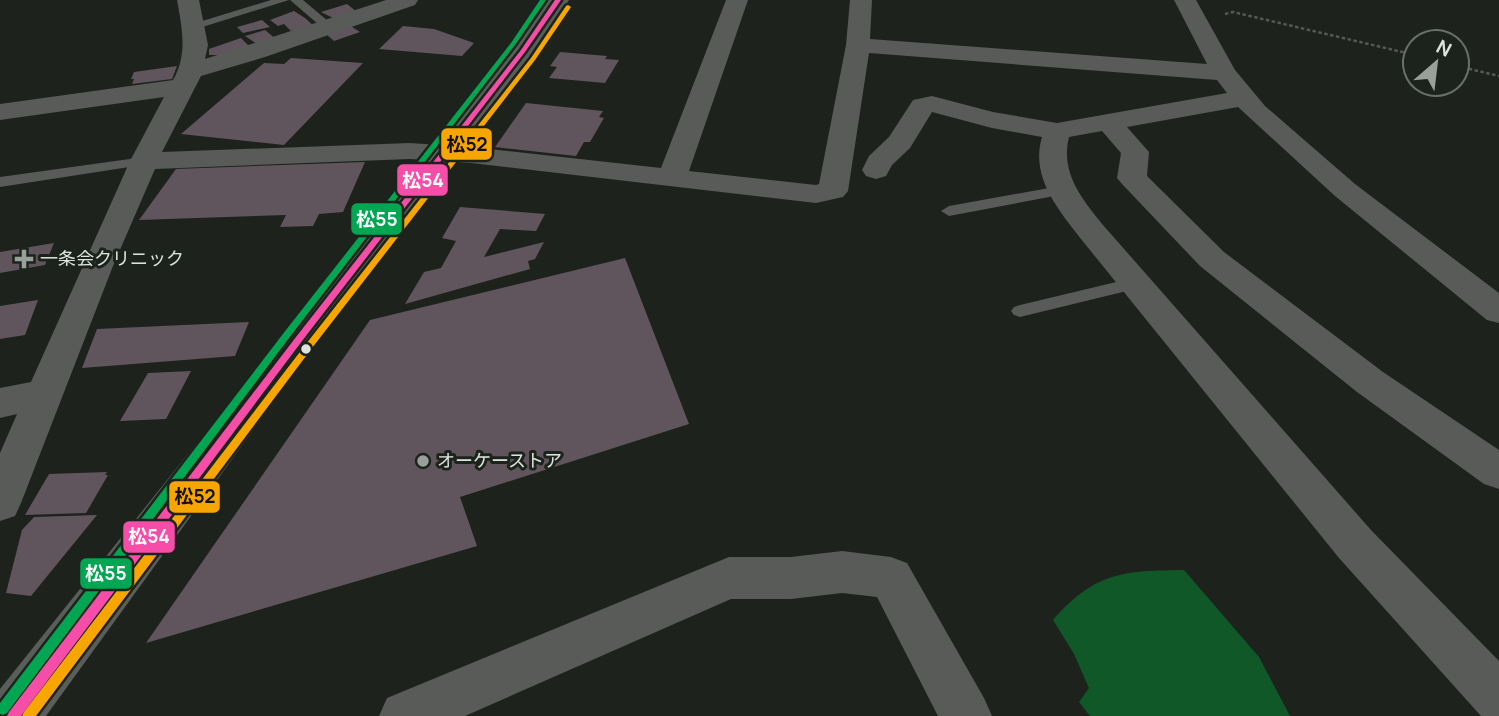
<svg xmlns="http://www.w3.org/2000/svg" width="1499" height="716" font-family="Manrope,'Noto Sans JP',sans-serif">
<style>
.forest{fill:#105827}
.building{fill:#61555d}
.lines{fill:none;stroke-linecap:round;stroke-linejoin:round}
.path{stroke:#555855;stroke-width:2.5;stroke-dasharray:3.5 2.5;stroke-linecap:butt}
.service{fill:#585b58;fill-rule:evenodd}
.minor{fill:#585b58;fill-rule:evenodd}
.secondary{fill:#5a5e5a;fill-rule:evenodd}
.bus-1-casing{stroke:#1c231c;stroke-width:5}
.bus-2-casing{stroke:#1c231c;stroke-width:5}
.bus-3-casing{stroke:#1c231c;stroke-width:5}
.bus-1{fill:#f54da8;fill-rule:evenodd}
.bus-2{fill:#f7a600;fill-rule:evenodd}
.bus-3{fill:#00a651;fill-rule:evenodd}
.poi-dot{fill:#9a9f9a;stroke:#1c231c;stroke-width:2.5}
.bus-dot{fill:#dde2de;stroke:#1c231c;stroke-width:2.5}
.labels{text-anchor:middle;stroke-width:6;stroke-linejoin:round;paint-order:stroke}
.poi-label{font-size:18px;fill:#dde2de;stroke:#1c231c;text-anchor:start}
.line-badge{stroke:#1c231c;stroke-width:2.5}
.badge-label{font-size:19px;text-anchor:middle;font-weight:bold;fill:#fff}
.pale-badge-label{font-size:19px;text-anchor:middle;font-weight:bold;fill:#111}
</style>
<rect width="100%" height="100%" fill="#1d221d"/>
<path class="forest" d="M 1184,570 L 1259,657 L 1290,716 L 1090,716 L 1079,702 L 1089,688 L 1074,654 L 1053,620 C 1096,571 1124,571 1184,570 Z"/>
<path class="building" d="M 347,4 L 357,12 L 335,19 L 321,12 Z
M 294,11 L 305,18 L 316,28 L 291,31 L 284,24 L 278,26 L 270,20 Z
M 262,20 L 270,27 L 243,33 L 237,27 Z
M 349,25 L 360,32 L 334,41 L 325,33 Z
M 403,26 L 434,29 L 474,43 L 462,56 L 379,49 Z
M 265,30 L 277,40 L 260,46 L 245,36 Z
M 241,38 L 251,48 L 219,57 L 217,55 L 209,55 L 209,49 Z
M 560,52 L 607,56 L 605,59 L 619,60 L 605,83 L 549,78 L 557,67 L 550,66 Z
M 291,58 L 363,63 L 284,145 L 181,134 L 264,63 L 284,64 Z
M 177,66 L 172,79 L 132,84 L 134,79 L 131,79 L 134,72 Z
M 526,103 L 603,111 L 599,117 L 604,118 L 590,142 L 584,142 L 576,156 L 495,147 Z
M 365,162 L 343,212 L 319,214 L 313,226 L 280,227 L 286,215 L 139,220 L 176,169 Z
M 460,207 L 545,214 L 536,231 L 500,229 L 484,257 L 544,242 L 535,259 L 528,261 L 530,269 L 405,304 L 424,272 L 441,268 L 456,241 L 442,238 Z
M 54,243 L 45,265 L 0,273 L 0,252 Z
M 625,258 L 689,424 L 460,497 L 477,546 L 146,643 L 370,320 Z
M 38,300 L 25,335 L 0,339 L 0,306 Z
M 249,322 L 235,356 L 82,368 L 97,329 Z
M 191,371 L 166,419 L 120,421 L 148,373 Z
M 107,472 L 105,475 L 108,475 L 86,513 L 25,515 L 49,474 Z
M 97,515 L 31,596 L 6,593 L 22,530 L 34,517 Z"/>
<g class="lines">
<path class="path" d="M 1225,14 L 1233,12 L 1415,55
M 1457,66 L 1499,76"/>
<path class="service" d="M 271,0 L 289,0 L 196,29 L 186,26 Z
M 290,0 L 303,0 L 335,27 L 325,30 Z
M 144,157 L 151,161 L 149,164 L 0,187 L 0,177 Z
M 1060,186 L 1068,191 L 1065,194 L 949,216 L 941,211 L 949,206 Z
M 1133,278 L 1142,284 L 1139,288 L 1020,317 L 1014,315 L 1011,311 L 1014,307 L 1020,305 Z"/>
<path class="minor" d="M 177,0 L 199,0 L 208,45 L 205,59 L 386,0 L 418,0 L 415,5 L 265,57 L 201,76 L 162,152 L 410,143 L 471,147 L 661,168 L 726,0 L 748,0 L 689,171 L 816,185 L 819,184 L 846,45 L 850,0 L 872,0 L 870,39 L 1207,64 L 1174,0 L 1196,0 L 1235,70 L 1265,106 L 1355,184 L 1499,293 L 1499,323 L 1487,320 L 1335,196 L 1238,107 L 1127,127 L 1149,152 L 1147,176 L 1224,252 L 1383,372 L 1499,450 L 1499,489 L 1484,484 L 1357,392 L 1200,266 L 1122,184 L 1117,178 L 1121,153 L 1102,131 L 1069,137 C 1060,173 1082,199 1103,225 L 1371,530 L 1499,661 L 1499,716 L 1481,716 L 1339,558 L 1081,239 C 1058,209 1030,177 1042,137 L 992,128 L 932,112 L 910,148 L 892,165 L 886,176 L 876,179 L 866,176 L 862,170 L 869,156 L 889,137 L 913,100 L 932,96 L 993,112 L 1057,123 L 1227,93 L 1217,80 L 869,53 L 848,191 L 843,197 L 816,203 L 471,163 L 410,159 L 155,169 L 113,266 L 21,503 L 15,516 L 0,521 L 0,453 L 17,414 L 0,418 L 0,388 L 31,382 L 130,161 L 164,97 L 0,120 L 0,104 L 173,80 C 188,54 182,28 177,0 Z
M 842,551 L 891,557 L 907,563 L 984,698 L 992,716 L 938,716 L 877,597 L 842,593 L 791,599 L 731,599 L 465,716 L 379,716 L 387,698 L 729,557 L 791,557 Z"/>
<path class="secondary" d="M 547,0 L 569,0 L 532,56 L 312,349 L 46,716 L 0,716 L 0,689 L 514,46 Z"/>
<defs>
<path id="bus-1" d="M 555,0 L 561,0 L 525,52 L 302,341 L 21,716 L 7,716 L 9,712 L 296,337 L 521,50 Z"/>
<path id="bus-2" d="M 568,5 L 571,7 L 535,60 L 312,348 L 36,716 L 22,716 L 24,712 L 306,344 L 531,58 L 566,6 Z"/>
<path id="bus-3" d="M 540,0 L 546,0 L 515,45 L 292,334 L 7,713 L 3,715 L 0,714 L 0,703 L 286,330 L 511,43 Z"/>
</defs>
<use href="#bus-1" class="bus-1-casing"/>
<use href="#bus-2" class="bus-2-casing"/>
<use href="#bus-3" class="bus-3-casing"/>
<use href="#bus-1" class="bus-1"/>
<use href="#bus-2" class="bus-2"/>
<use href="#bus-3" class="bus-3"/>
</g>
<g class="poi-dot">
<path d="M20.5 248.5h7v7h7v7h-7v7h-7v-7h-7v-7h7z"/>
<circle cx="423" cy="461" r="7"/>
</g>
<circle class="bus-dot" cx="306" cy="349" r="6"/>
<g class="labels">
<g class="poi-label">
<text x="40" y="265">一条会クリニック</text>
<text x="437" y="467">オーケーストア</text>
</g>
</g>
<g class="line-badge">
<rect x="440" y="127" width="53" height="34" rx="7" fill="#f7a600"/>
<rect x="396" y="163" width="53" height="34" rx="7" fill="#f54da8"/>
<rect x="350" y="202" width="53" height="34" rx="7" fill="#00a651"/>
<rect x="168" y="480" width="53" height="34" rx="7" fill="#f7a600"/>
<rect x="122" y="520" width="54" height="34" rx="7" fill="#f54da8"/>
<rect x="79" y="557" width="54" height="33" rx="7" fill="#00a651"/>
</g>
<g class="badge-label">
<text x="423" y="187">松54</text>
<text x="377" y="226">松55</text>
<text x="149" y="543">松54</text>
<text x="106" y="580">松55</text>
</g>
<g class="pale-badge-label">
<text x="467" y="151">松52</text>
<text x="195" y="503">松52</text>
</g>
<g transform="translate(1436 63) rotate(28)"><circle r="33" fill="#1c231c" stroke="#696f6a" stroke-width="2"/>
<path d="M0-5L12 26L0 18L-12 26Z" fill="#9a9f9a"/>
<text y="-10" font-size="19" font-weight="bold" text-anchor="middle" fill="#dde2de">N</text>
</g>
</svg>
